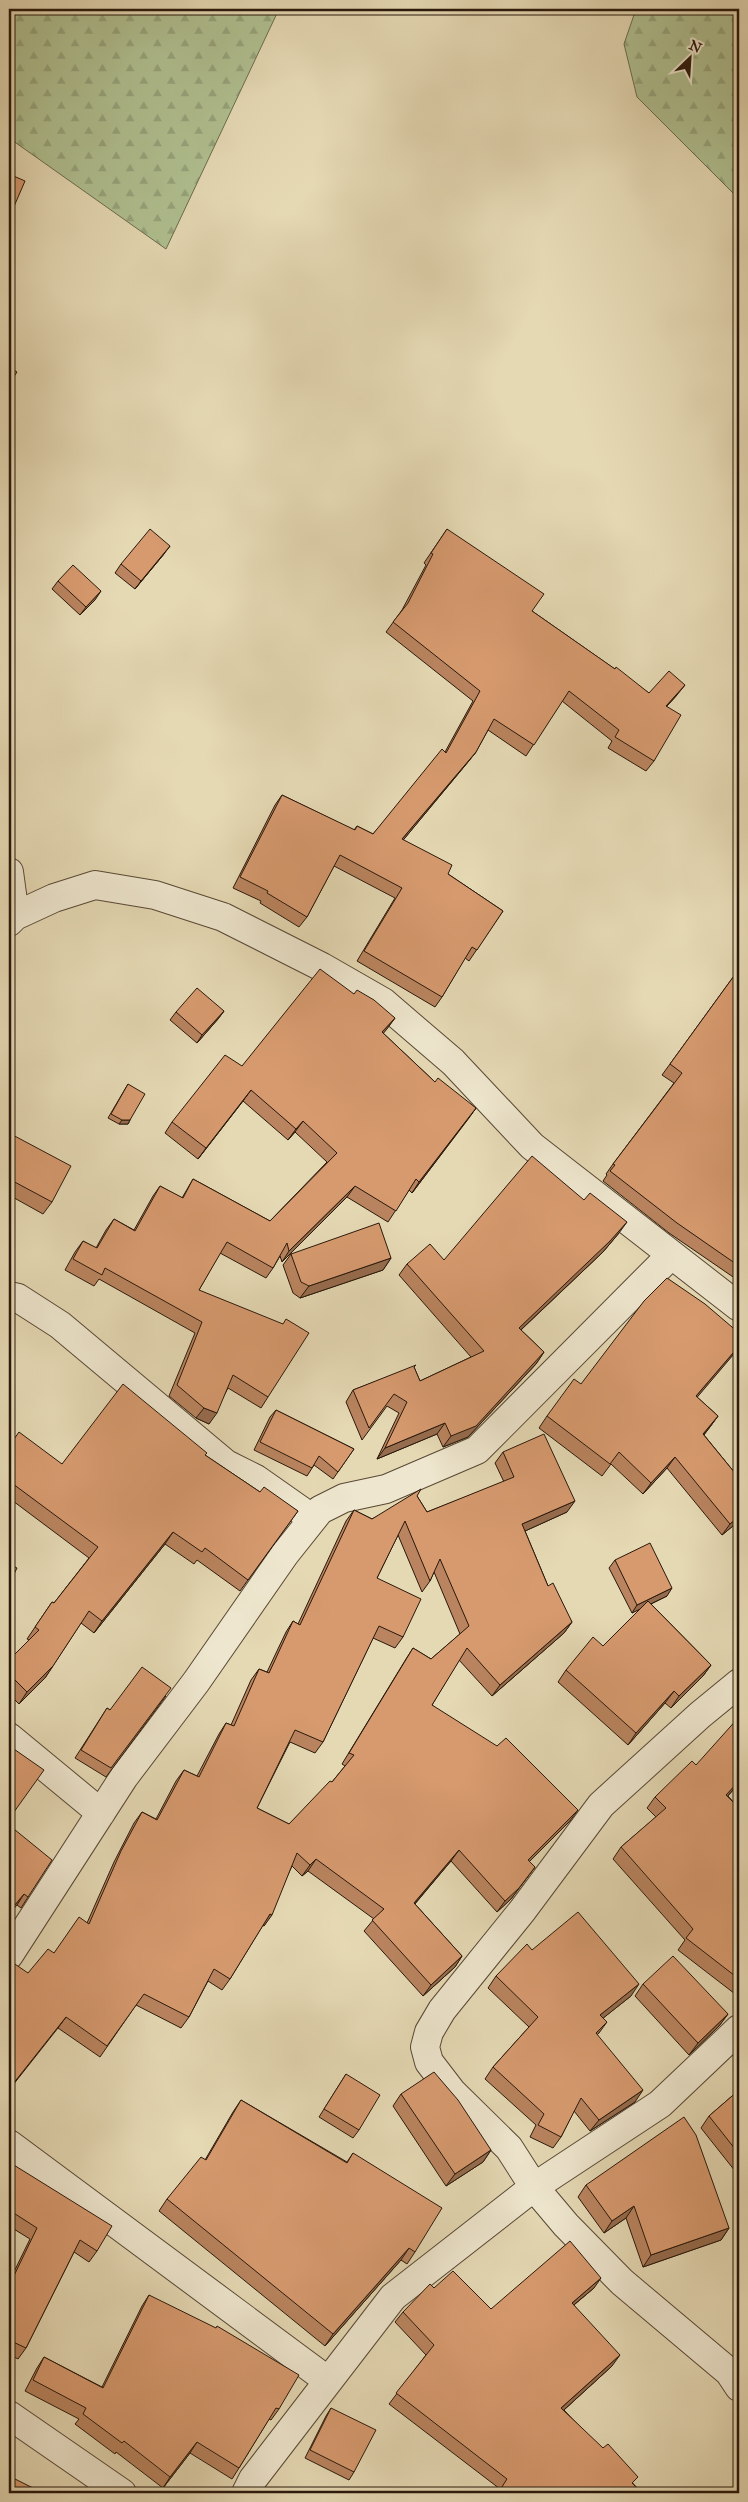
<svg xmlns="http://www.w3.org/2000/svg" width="748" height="2502" font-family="'IM FELL Great Primer',serif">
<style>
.forest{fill:url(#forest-firs);stroke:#6c6c4e}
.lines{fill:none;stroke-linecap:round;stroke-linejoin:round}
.minor-casing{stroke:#584835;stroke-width:30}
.minor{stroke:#eee6ce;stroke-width:28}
.wall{fill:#b9845f;stroke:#29180b;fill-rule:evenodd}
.shaded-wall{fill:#966c4e;stroke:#29180b}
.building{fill:#d79a6f;stroke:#29180b;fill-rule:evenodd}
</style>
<defs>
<pattern id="forest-firs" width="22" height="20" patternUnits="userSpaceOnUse" patternTransform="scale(1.25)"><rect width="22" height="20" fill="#b0c091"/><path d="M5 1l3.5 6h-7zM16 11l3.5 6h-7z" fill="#97a47c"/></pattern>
</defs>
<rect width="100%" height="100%" fill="#e5d9b4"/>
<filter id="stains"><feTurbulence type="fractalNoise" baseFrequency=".004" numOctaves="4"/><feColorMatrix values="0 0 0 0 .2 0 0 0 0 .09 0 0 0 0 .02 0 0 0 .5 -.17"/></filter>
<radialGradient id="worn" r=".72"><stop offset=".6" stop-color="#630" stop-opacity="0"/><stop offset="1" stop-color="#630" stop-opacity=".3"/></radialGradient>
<path class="forest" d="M 9,9 L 279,9 L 166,249 L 9,138 Z
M 636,9 L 739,9 L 739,199 L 637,97 L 624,44 Z"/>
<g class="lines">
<defs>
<path id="minor" d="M 9,872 L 15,916
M 9,922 L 15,916 L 54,898 L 95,885 L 155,895 L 223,917 L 322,967 L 383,1002 L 453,1062 L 532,1146 L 739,1307
M 9,1296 L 18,1298 L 60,1325 L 226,1464 L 256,1479 L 313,1519
M 739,1683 L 700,1715 L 601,1805 L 522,1911 L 442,2010 L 429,2032 L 425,2047 L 429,2062 L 452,2092 L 509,2148 L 534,2187 L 566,2225 L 622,2282 L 729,2372 L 739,2387
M 9,1737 L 101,1813
M 9,1955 L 124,1777 L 196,1682 L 285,1554 L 320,1510 L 344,1498 L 386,1489 L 477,1450 L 671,1255
M 9,2144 L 327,2380
M 9,2415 L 122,2493
M 246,2493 L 253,2479 L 393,2297 L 534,2187 L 660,2104 L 739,2029"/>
</defs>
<use href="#minor" class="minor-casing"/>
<use href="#minor" class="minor"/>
</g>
<path class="wall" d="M 447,529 L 532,611 L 649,693 L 677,695 L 667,706 L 654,761 L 646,771 L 608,748 L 612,741 L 562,701 L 526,756 L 488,730 L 476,752 L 468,762 L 403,840 L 448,874 L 503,911 L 469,961 L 465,958 L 442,997 L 435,1007 L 357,961 L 395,898 L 334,866 L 307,917 L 299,927 L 260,903 L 261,901 L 233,888 L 275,805 L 282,795 L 354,830 L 357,826 L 373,834 L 445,752 L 473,701 L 386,632 L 402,610 L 426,565 L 424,563 Z
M 164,554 L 135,589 L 115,573 L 121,564 Z
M 58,581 L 95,600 L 80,615 L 52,589 Z
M 739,969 L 739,1281 L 669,1233 L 603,1181 L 607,1175 L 606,1174 L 613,1164 L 674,1083 L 662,1075 Z
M 354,994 L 395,1018 L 383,1033 L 435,1082 L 476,1108 L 412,1193 L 409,1190 L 388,1222 L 347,1197 L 282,1262 L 280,1256 L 273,1268 L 266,1278 L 220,1253 L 199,1290 L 268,1397 L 261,1408 L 228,1388 L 209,1424 L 196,1418 L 169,1396 L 195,1333 L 99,1279 L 94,1286 L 65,1270 L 75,1252 L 83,1241 L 96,1248 L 106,1230 L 114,1219 L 134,1230 L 153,1196 L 160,1186 L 182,1198 L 193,1179 L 270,1221 L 327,1162 L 295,1132 L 288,1140 L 243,1101 L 198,1159 L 165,1133 L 172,1122 L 242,1066 Z
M 224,1011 L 218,1019 L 197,1043 L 170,1020 L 176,1012 Z
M 128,1084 L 130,1120 L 128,1124 L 119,1124 L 108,1118 Z
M 9,1133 L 52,1202 L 43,1214 L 9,1195 Z
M 619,1233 L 603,1252 L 521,1330 L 544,1352 L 536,1364 L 468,1437 L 443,1447 L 437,1434 L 377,1459 L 399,1413 L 387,1406 L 362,1440 L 346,1402 L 353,1390 L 414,1367 L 420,1381 L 471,1357 L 399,1275 L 407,1264 L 444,1260 Z
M 291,1254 L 391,1258 L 383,1270 L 300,1298 L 293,1293 L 283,1265 Z
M 581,1384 L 697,1397 L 718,1416 L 704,1435 L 739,1478 L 739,1521 L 722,1535 L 667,1468 L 643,1494 L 611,1464 L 602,1476 L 539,1428 L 547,1416 Z
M 276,1410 L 354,1449 L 333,1479 L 314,1465 L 307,1476 L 254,1450 L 270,1417 Z
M 9,1446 L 62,1464 L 205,1455 L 260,1492 L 298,1511 L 240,1591 L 197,1560 L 194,1564 L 165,1544 L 94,1633 L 81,1623 L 45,1678 L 19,1704 L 9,1694 L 9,1660 L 29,1640 L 27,1639 L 52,1602 L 54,1603 L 89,1558 L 9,1498 Z
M 503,1452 L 567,1512 L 525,1531 L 548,1586 L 572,1622 L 564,1633 L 492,1696 L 459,1660 L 432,1705 L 570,1821 L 529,1862 L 535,1867 L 511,1899 L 497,1912 L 451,1861 L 415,1904 L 462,1956 L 455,1967 L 423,1996 L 364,1931 L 374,1919 L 308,1871 L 302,1876 L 292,1866 L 264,1926 L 263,1925 L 230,1979 L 222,1990 L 208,1981 L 189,2017 L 181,2028 L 136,2005 L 100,2057 L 58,2028 L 28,1973 L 54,1953 L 87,1923 L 114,1862 L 134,1823 L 142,1812 L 156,1819 L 176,1781 L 184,1770 L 197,1776 L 219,1734 L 226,1723 L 231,1725 L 251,1680 L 259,1669 L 267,1672 L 286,1632 L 293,1621 L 298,1624 L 346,1521 L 354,1510 L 372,1519 L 417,1496 L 427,1512 L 504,1482 L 495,1463 ZM 398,1535 L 422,1592 L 430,1581 L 434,1572 L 460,1634 L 431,1659 L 413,1648 L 406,1659 L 342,1764 L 345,1766 L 332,1782 L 289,1824 L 257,1808 L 290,1742 L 315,1753 L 323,1742 L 373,1638 L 395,1648 L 403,1637 L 377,1578 Z
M 615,1560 L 667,1596 L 651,1604 L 711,1665 L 703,1676 L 671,1708 L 665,1703 L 628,1745 L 558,1682 L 566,1670 L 603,1646 L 641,1608 L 632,1613 L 609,1568 Z
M 166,1696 L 106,1777 L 75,1758 L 107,1708 L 110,1710 Z
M 696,1765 L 739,1783 L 728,1796 L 739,1808 L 739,1997 L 678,1950 L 685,1940 L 613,1859 L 621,1847 L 656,1817 L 647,1808 L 655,1797 Z
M 9,1825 L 28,1897 L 21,1908 L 17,1905 Z
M 532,1950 L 631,1996 L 603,2018 L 599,2033 L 597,2035 L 635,2102 L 590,2131 L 574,2111 L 561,2137 L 553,2148 L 530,2137 L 536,2125 L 485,2079 L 493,2067 L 529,2027 L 488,1988 L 496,1976 Z
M 643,1984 L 728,2014 L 719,2026 L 689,2055 L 635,1996 Z
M 346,2074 L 359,2130 L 353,2138 L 319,2117 Z
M 739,2090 L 739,2176 L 701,2128 L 709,2116 Z
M 401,2094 L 491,2150 L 483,2162 L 446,2186 L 393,2106 Z
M 241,2100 L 347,2162 L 353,2153 L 415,2252 L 407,2264 L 401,2260 L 325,2346 L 159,2211 L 167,2199 L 205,2160 L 233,2112 Z
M 9,2162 L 97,2251 L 89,2262 L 74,2252 L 26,2348 L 18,2359 L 9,2354 L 9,2282 L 30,2239 L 9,2226 Z
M 586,2185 L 729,2228 L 721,2240 L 643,2267 L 626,2218 L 604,2233 L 578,2197 Z
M 434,2288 L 491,2309 L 594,2288 L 574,2305 L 612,2366 L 564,2410 L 642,2493 L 497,2493 L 500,2489 L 389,2404 L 426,2355 L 395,2322 L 403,2312 Z
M 149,2295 L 279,2409 L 271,2420 L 269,2419 L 239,2468 L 232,2479 L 190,2453 L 163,2488 L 116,2452 L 115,2454 L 75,2424 L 79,2419 L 25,2391 L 37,2368 L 44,2357 L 102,2387 L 142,2306 Z
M 331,2408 L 354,2472 L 349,2480 L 305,2458 L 326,2416 Z"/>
<path class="shaded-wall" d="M 170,546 L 164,554 L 135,589 L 141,581 Z
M 101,591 L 95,600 L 80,615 L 86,607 Z
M 685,685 L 677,695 L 658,716 L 666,706 Z
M 476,752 L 468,762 L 395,850 L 402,839 Z
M 224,1011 L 218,1019 L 197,1043 L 202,1035 Z
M 395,1018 L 387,1029 L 375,1043 L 382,1032 Z
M 251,1090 L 243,1101 L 198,1159 L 206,1148 Z
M 476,1108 L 469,1118 L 412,1193 L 419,1182 Z
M 122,1120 L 130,1120 L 128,1124 L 119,1124 Z
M 303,1121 L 295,1132 L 288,1140 L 296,1129 Z
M 355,1186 L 347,1197 L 282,1262 L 289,1251 Z
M 627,1222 L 619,1233 L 603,1252 L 511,1339 L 519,1328 Z
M 391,1258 L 383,1270 L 300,1298 L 309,1286 Z
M 739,1346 L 739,1348 L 688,1408 L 696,1396 Z
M 544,1352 L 536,1364 L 468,1437 L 443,1447 L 451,1436 Z
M 204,1408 L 217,1413 L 209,1424 L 196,1418 Z
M 718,1416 L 710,1427 L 695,1445 L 703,1434 Z
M 445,1423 L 437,1434 L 377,1459 L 385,1448 Z
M 675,1457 L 667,1468 L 643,1494 L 651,1483 Z
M 575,1501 L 567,1512 L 514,1536 L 522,1524 Z
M 739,1516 L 739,1521 L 722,1535 L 730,1524 Z
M 173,1532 L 165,1544 L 94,1633 L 102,1621 Z
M 672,1588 L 667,1596 L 632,1613 L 637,1605 Z
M 572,1622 L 564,1633 L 492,1696 L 500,1685 Z
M 711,1665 L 703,1676 L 671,1708 L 679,1696 Z
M 53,1666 L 45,1678 L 19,1704 L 27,1692 Z
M 674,1691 L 665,1703 L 628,1745 L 636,1733 Z
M 739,1781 L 739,1783 L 718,1807 L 726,1795 Z
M 578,1810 L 570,1821 L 520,1871 L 528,1860 Z
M 459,1850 L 451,1861 L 406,1914 L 414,1903 Z
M 316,1859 L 308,1871 L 302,1876 L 310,1865 Z
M 535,1867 L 511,1899 L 497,1912 L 505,1901 Z
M 24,1894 L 17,1905 L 9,1914 L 9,1912 Z
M 270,1914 L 272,1915 L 264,1926 L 262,1925 Z
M 462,1956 L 455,1967 L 423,1996 L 431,1985 Z
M 639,1984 L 631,1996 L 592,2027 L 600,2015 Z
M 728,2014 L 719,2026 L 689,2055 L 698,2043 Z
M 66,2017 L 58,2028 L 9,2090 L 9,2089 Z
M 607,2022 L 599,2033 L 587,2045 L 596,2033 Z
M 643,2090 L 635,2102 L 590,2131 L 599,2120 Z
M 491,2150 L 483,2162 L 446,2186 L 455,2174 Z
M 634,2206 L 626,2218 L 604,2233 L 612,2221 Z
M 729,2228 L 721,2240 L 643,2267 L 651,2255 Z
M 409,2248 L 401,2260 L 325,2346 L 333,2334 Z
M 601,2278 L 594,2288 L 564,2313 L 572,2303 Z
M 620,2355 L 612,2366 L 554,2419 L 561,2408 Z
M 197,2442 L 190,2453 L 163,2488 L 170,2477 Z"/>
<path class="building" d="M 9,174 L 25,181 L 9,218 Z
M 9,367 L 17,372 L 9,384 Z
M 150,529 L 170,546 L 141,581 L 121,564 Z
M 447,529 L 544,594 L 532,611 L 615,669 L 616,667 L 649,693 L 669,671 L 685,685 L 666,706 L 681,715 L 654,761 L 615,737 L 619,730 L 569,691 L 534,745 L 494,719 L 476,752 L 402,839 L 452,865 L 448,874 L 503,911 L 477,950 L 472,947 L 442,997 L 364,951 L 402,888 L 340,855 L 307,917 L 267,893 L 268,891 L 240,877 L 282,795 L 355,830 L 357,826 L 373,834 L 442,749 L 446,753 L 480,691 L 393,622 L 408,603 L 433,554 L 431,553 Z
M 73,565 L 101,591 L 86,607 L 58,581 Z
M 9,580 L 12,583 L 9,586 Z
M 320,969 L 354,994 L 357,990 L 374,1000 L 395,1018 L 382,1032 L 435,1082 L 438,1078 L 476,1108 L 419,1182 L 416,1179 L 396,1211 L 355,1186 L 289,1251 L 287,1243 L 273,1268 L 227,1242 L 199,1290 L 283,1324 L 286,1319 L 309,1333 L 268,1397 L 233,1375 L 217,1413 L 204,1408 L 177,1385 L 202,1322 L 105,1268 L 102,1275 L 73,1259 L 83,1241 L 97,1248 L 114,1219 L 135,1231 L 160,1186 L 183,1198 L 193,1179 L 270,1221 L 337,1153 L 303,1121 L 296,1129 L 251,1090 L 206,1148 L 172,1122 L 225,1055 L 242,1066 Z
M 739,969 L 739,1266 L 677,1223 L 610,1171 L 615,1165 L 613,1164 L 682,1073 L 670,1064 Z
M 197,988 L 224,1011 L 202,1035 L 176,1012 Z
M 128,1084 L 145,1094 L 130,1120 L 122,1120 L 111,1114 Z
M 9,1133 L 71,1166 L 52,1202 L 9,1179 Z
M 532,1156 L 584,1200 L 590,1193 L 627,1222 L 610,1241 L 519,1328 L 544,1352 L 476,1426 L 451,1436 L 445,1423 L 385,1448 L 407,1402 L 394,1394 L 369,1428 L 353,1390 L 416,1365 L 414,1367 L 420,1381 L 484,1351 L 407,1264 L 430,1244 L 444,1260 Z
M 379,1223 L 391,1258 L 309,1286 L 301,1282 L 291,1254 Z
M 667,1278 L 705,1304 L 739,1333 L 739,1346 L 696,1396 L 718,1416 L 703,1434 L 739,1478 L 739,1516 L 730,1524 L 675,1457 L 651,1483 L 619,1452 L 610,1464 L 547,1416 L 574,1379 L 581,1384 L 644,1301 Z
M 123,1384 L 207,1453 L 205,1455 L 260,1492 L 264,1487 L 298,1511 L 248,1580 L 205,1548 L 202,1552 L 173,1532 L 102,1621 L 89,1611 L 53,1666 L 27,1692 L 9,1674 L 9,1660 L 39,1630 L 35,1627 L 52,1602 L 54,1603 L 98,1547 L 9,1481 L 9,1446 L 19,1432 L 62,1464 Z
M 276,1410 L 354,1449 L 338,1472 L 319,1456 L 312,1468 L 260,1442 Z
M 544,1434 L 575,1501 L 522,1524 L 548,1586 L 553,1583 L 572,1622 L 500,1685 L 467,1648 L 432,1705 L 497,1746 L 506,1738 L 578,1810 L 528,1860 L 535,1867 L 519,1888 L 505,1901 L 459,1850 L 414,1903 L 462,1956 L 431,1985 L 372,1920 L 384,1909 L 316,1859 L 310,1865 L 297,1853 L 272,1915 L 270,1914 L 230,1979 L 214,1969 L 189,2017 L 144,1994 L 107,2046 L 66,2017 L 9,2089 L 9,1960 L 28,1973 L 48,1949 L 54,1953 L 79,1917 L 89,1924 L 121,1851 L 142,1812 L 157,1820 L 184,1770 L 199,1777 L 226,1723 L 234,1726 L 259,1669 L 269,1673 L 293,1621 L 300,1625 L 354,1510 L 372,1519 L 421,1489 L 417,1496 L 427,1512 L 514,1477 L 503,1452 ZM 405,1521 L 430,1581 L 440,1559 L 469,1626 L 431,1659 L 413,1648 L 349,1753 L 354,1755 L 332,1782 L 330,1781 L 289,1824 L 257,1808 L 295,1730 L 323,1742 L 379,1626 L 403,1637 L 421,1599 L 377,1578 Z
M 650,1543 L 672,1588 L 637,1605 L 615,1560 Z
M 9,1564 L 17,1568 L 9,1584 Z
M 648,1601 L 711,1665 L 679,1696 L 674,1691 L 636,1733 L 566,1670 L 593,1637 L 603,1646 Z
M 142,1667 L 171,1688 L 111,1768 L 81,1750 L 107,1708 L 110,1710 Z
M 739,1717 L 739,1781 L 726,1795 L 739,1808 L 739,1979 L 686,1938 L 693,1929 L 621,1847 L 666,1808 L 655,1797 L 692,1761 L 696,1765 Z
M 11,1747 L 44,1770 L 9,1819 L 9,1748 L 10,1749 Z
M 9,1825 L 52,1860 L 28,1897 L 24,1894 L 9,1912 Z
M 578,1912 L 639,1984 L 600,2015 L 607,2022 L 596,2033 L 643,2090 L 599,2120 L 581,2098 L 561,2137 L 538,2125 L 544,2114 L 493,2067 L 538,2017 L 496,1976 L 527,1944 L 532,1950 Z
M 673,1956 L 728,2014 L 698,2043 L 643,1984 Z
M 434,2072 L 458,2100 L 491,2150 L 455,2174 L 401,2094 Z
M 346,2074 L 380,2095 L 359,2130 L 324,2109 Z
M 739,2090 L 739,2154 L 709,2116 Z
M 241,2100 L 347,2163 L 353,2153 L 442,2208 L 415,2252 L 409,2248 L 333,2334 L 167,2199 L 201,2157 L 206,2160 Z
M 684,2117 L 696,2135 L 729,2228 L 651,2255 L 634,2206 L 612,2221 L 586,2185 Z
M 9,2162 L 112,2226 L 97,2251 L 80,2240 L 26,2348 L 9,2340 L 9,2286 L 37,2228 L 9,2210 Z
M 570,2241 L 601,2278 L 572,2303 L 620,2355 L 561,2408 L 603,2448 L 608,2444 L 638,2477 L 632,2483 L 642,2493 L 498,2493 L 507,2479 L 396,2393 L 434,2345 L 403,2312 L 430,2284 L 434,2288 L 453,2271 L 491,2309 Z
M 149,2295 L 216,2328 L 217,2326 L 299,2375 L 279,2409 L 276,2408 L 239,2468 L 197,2442 L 170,2477 L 124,2441 L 122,2443 L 83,2414 L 86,2408 L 33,2380 L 44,2357 L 103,2388 Z
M 331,2408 L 376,2430 L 354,2472 L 310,2450 Z
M 9,2476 L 43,2493 L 9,2493 Z"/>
<rect width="748" height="2502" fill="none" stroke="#e5d9b4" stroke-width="30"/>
<rect x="10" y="10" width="728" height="2482" fill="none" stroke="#29180b" stroke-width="2.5"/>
<rect x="15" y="15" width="718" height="2472" fill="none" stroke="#29180b"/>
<g transform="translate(690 58) rotate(25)" stroke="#eee6ce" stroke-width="4" paint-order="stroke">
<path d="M0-4L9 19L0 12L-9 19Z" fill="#29180b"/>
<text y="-8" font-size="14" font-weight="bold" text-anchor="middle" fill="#29180b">N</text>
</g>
<rect width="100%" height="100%" filter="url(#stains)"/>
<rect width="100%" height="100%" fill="url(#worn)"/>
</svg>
